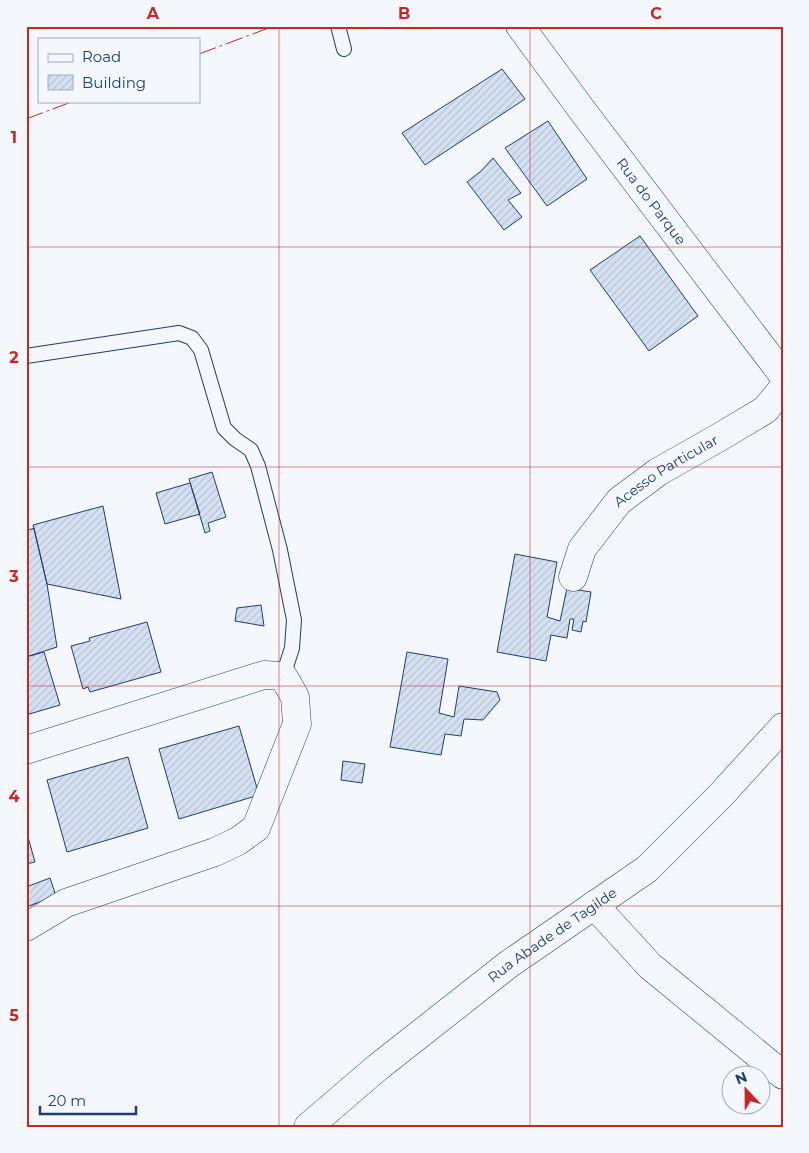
<svg xmlns="http://www.w3.org/2000/svg" width="809" height="1153" font-family="Montserrat,sans-serif">
<style>
.building{fill:url(#building-hatch);stroke:#1d3f73}
.lines{fill:none;stroke-linecap:round;stroke-linejoin:round}
.lane-casing{stroke:#1d3f73;stroke-width:16}
.street-casing{stroke:#1d3f73;stroke-width:29}
.lane{stroke:#f4f7fb;stroke-width:14}
.street{stroke:#f4f7fb;stroke-width:28}
.power{stroke:#c62828;stroke-width:1;stroke-dasharray:18 4 2.5 4;stroke-linecap:butt}
.grid{fill:none;stroke:#c62828;stroke-width:1;stroke-opacity:0.55}
.labels{text-anchor:middle;stroke-width:4;stroke-linejoin:round;paint-order:stroke}
.street-label{font-size:14px;fill:#1d3f73;stroke:#f4f7fb}
.neatline{fill:none;stroke:#c62828;stroke-width:2}
.grid-label{font-size:16px;text-anchor:middle;font-weight:bold;fill:#c62828}
</style>
<defs>
<pattern id="building-hatch" width="6" height="6" patternUnits="userSpaceOnUse" patternTransform="scale(1.25)"><rect width="6" height="6" fill="#d5e0f0"/><path d="M-1 1l2-2M0 6l6-6M5 7l2-2" fill="none" stroke="#b6c1d1"/></pattern>
</defs>
<rect width="100%" height="100%" fill="#f4f7fb"/>
<path class="building" d="M 502,69 L 525,99 L 425,165 L 402,133 Z
M 548,121 L 587,179 L 547,206 L 505,148 Z
M 493,158 L 521,193 L 508,200 L 522,217 L 504,230 L 467,182 L 481,171 Z
M 640,236 L 698,316 L 649,351 L 590,270 Z
M 212,472 L 226,517 L 208,523 L 210,531 L 205,533 L 189,479 Z
M 190,483 L 200,514 L 165,524 L 156,493 Z
M 103,506 L 121,599 L 47,584 L 33,525 Z
M 34,528 L 47,584 L 57,647 L 26,657 L 26,531 Z
M 515,554 L 557,562 L 547,617 L 560,621 L 567,588 L 591,592 L 586,622 L 583,621 L 581,632 L 572,630 L 574,619 L 570,619 L 567,638 L 551,635 L 546,661 L 497,652 Z
M 261,605 L 264,626 L 235,621 L 237,608 Z
M 147,622 L 161,672 L 90,692 L 88,687 L 83,689 L 71,646 L 90,641 L 89,638 Z
M 44,652 L 60,705 L 26,715 L 26,657 Z
M 407,652 L 448,659 L 439,713 L 454,717 L 459,686 L 497,692 L 500,700 L 483,720 L 464,719 L 461,736 L 445,734 L 441,755 L 390,747 Z
M 239,726 L 259,795 L 179,819 L 159,749 Z
M 128,757 L 148,828 L 67,852 L 47,780 Z
M 343,761 L 365,764 L 362,783 L 341,780 Z
M 26,830 L 35,862 L 26,864 Z
M 50,878 L 56,896 L 26,907 L 26,887 Z"/>
<g class="lines">
<defs>
<path id="lane" d="M 338,26 L 344,49
M 26,356 L 179,333 L 192,338 L 201,350 L 224,428 L 235,439 L 251,450 L 258,466 L 280,550 L 294,620 L 292,648 L 283,676"/>
<g id="street">
<path id="s1" d="M 520,26 L 582,110 L 783,375"/>
<path id="s2" d="M 573,577 L 582,549 L 619,501 L 658,472 L 718,438 L 765,410 L 780,392 L 783,387"/>
<path d="M 26,750 L 264,675 L 283,676 L 295,697 L 297,724 L 256,828 L 238,841 L 215,852 L 66,903 L 26,927"/>
<path d="M 594,905 L 650,966 L 783,1075"/>
<path id="s3" d="M 308,1127 L 378,1067 L 509,964 L 647,869 L 721,795 L 783,727"/>
</g>
</defs>
<use href="#lane" class="lane-casing"/>
<use href="#street" class="street-casing"/>
<use href="#lane" class="lane"/>
<use href="#street" class="street"/>
<path class="power" d="M 199,54 L 274,26
M 26,119 L 74,101"/>
</g>
<path class="grid" d="M 279,26 L 279,1127M 530,26 L 530,1127M 26,247 L 783,247M 26,467 L 783,467M 26,686 L 783,686M 26,906 L 783,906"/>
<g class="labels">
<g class="street-label">
<text dy="5" stroke="none"><textPath href="#s1" startOffset="219">Rua do Parque</textPath></text>
<text dy="5" stroke="none"><textPath href="#s2" startOffset="146">Acesso Particular</textPath></text>
<text dy="5" stroke="none"><textPath href="#s3" startOffset="311">Rua Abade de Tagilde</textPath></text>
</g>
</g>
<rect width="809" height="1153" fill="none" stroke="#f4f7fb" stroke-width="55"/>
<rect x="38" y="38" width="162" height="65" fill="#f4f7fb" stroke="#9eadc5"/>
<rect x="48" y="54" width="25" height="8" fill="#f4f7fb" stroke="#9eadc5"/>
<text x="82" y="62" font-size="15" fill="#1d3f73">Road</text>
<rect x="48" y="75" width="25" height="15" fill="url(#building-hatch)" stroke="#9eadc5"/>
<text x="82" y="88" font-size="15" fill="#1d3f73">Building</text>
<g transform="translate(746 1090) rotate(338)"><circle r="24" fill="#f4f7fb" stroke="#9eadc5"/>
<path d="M0-4L9 19L0 12L-9 19Z" fill="#c62828"/>
<text y="-8" font-size="14" font-weight="bold" text-anchor="middle" fill="#1d3f73">N</text>
</g>
<path d="M40 1106v8h96v-8" fill="none" stroke="#1d3f73" stroke-width="2.5"/>
<text x="48" y="1106" font-size="15" fill="#1d3f73" stroke="#f4f7fb" stroke-width="4" paint-order="stroke">20 m</text>
<rect x="28" y="28" width="754" height="1098" class="neatline"/>
<g class="grid-label">
<text x="153" y="19">A</text>
<text x="404" y="19">B</text>
<text x="656" y="19">C</text>
<text x="14" y="143">1</text>
<text x="14" y="363">2</text>
<text x="14" y="582">3</text>
<text x="14" y="802">4</text>
<text x="14" y="1021">5</text>
</g>
</svg>
